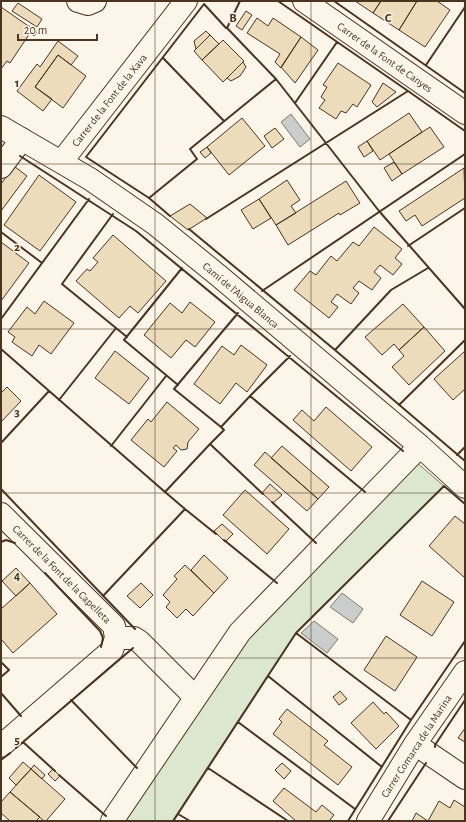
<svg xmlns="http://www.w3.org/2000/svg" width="466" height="822" font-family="'Alegreya Sans',sans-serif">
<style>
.green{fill:#dce7d0;stroke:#887966}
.water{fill:#c9cecd;stroke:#887966}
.building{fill:#ecdcbc;stroke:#4a3520}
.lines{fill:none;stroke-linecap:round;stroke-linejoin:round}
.minor-casing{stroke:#4a3520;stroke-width:24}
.minor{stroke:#fbf6e9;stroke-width:22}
.wall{stroke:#4a3520;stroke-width:2}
.grid{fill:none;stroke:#4a3520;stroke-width:1;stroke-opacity:0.55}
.labels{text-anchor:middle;stroke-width:3;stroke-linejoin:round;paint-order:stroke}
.street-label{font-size:11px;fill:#4a3520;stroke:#fbf6e9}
.grid-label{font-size:13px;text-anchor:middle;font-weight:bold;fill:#4a3520;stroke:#fbf6e9;stroke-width:3;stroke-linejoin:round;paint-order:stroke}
</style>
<rect width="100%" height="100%" fill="#fbf6e9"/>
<path class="green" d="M 416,462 L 444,486 L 296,633 L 174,821 L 124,821 L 238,648 Z"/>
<path class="water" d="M 291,114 L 310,139 L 300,147 L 281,122 Z
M 342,593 L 363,609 L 353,623 L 330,607 Z
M 314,621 L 338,639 L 327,653 L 301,633 Z"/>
<path class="building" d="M 355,1 L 381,1 L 373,13 Z
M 381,1 L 417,1 L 399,30 L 373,13 Z
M 417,1 L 437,1 L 450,10 L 425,47 L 399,30 Z
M 18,3 L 42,19 L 37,27 L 12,11 Z
M 1,7 L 37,32 L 34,36 L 30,33 L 10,63 L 7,61 L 1,69 Z
M 246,11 L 252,15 L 242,30 L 236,26 Z
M 257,18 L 268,26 L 273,18 L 301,37 L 281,68 L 275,62 L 280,54 L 247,33 Z
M 206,31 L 210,35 L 196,49 L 194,41 Z
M 210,35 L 219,44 L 202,60 L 194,51 Z
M 301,37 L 318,50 L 295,83 L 281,67 Z
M 223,40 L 244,61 L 223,82 L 202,60 Z
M 58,41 L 78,56 L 71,65 L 58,55 L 35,87 L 52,99 L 43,111 L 17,91 L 37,64 L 40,67 Z
M 58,55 L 86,76 L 63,108 L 35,87 Z
M 243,62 L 246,67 L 240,76 L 231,81 L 227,78 Z
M 338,63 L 371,85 L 357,107 L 353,104 L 346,113 L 341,111 L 336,119 L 319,108 L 325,100 L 321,97 L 327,87 L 323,85 Z
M 383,83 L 396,92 L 377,107 L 372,102 Z
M 409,113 L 422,132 L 380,160 L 367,141 Z
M 242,118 L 265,146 L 229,175 L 207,147 Z
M 430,127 L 444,147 L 402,174 L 389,154 Z
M 275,128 L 284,139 L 272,148 L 264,136 Z
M 367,141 L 373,151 L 364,157 L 358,147 Z
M 207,147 L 211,153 L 205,158 L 200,152 Z
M 394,162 L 402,174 L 392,181 L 384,168 Z
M 14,166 L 27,176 L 1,211 L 1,184 Z
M 464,168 L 465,198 L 422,226 L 415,215 L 406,221 L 399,211 Z
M 39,175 L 76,202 L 40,251 L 4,225 Z
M 287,180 L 300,200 L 291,206 L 296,213 L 276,225 L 259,199 Z
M 346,181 L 360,203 L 340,215 L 339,213 L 288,245 L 276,225 Z
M 259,199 L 271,218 L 253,229 L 241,210 Z
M 190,204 L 207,218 L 188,230 L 170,216 Z
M 374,227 L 402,249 L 395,258 L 402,264 L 393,275 L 380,265 L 374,272 L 381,278 L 372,290 L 359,281 L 353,288 L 359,293 L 351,304 L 337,294 L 331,302 L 338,307 L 329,318 L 294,290 L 310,271 L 316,275 L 331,256 L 337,261 L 353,242 L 359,246 Z
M 113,235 L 166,281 L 138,313 L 130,306 L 119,318 L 76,281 L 87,269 L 90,271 L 98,262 L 93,258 Z
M 1,242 L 29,263 L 1,301 Z
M 44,301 L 74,323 L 51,354 L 39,345 L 32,356 L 12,342 L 15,337 L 8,332 L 27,307 L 35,314 Z
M 190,302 L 215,322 L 195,347 L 186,340 L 171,358 L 144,335 L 170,303 L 182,313 Z
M 403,304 L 424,327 L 399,350 L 394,344 L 382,355 L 365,337 Z
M 424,327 L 445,351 L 409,385 L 392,367 L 404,356 L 399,350 Z
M 241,345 L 267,365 L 247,392 L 236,383 L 220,404 L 194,384 L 222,346 L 234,355 Z
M 115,351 L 149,378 L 129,404 L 95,378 Z
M 465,351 L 465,389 L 453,400 L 434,379 Z
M 7,387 L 21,401 L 1,422 L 1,393 Z
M 167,402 L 199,429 L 188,442 L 187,449 L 181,450 L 176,445 L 173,448 L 177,451 L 164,467 L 131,440 L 148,419 L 151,422 Z
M 326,407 L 372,447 L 351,471 L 293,420 L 302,410 L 314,421 Z
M 282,446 L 329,487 L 318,499 L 271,458 Z
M 265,452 L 318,499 L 307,511 L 254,465 Z
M 270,484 L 282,495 L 273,503 L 262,493 Z
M 245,490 L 289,529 L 267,554 L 223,515 Z
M 455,516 L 465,524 L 465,578 L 429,546 Z
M 222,524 L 233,534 L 225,542 L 214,531 Z
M 204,555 L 228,578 L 214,593 L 191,570 Z
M 185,565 L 214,593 L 193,616 L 186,609 L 177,618 L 166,607 L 170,602 L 163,595 L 177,579 L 174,576 Z
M 16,568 L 30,583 L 16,596 L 2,581 Z
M 422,581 L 454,602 L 432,636 L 400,615 Z
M 30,583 L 57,614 L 13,653 L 1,639 L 1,609 Z
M 141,583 L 153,595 L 140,608 L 127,596 Z
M 386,636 L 417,657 L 395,691 L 364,670 Z
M 340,691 L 347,699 L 339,705 L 333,697 Z
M 373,702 L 384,714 L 386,712 L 399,726 L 376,749 L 351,723 Z
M 287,709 L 328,741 L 324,745 L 352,767 L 338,785 L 273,734 L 282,722 L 279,719 Z
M 465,728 L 465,742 L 458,738 Z
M 23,762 L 31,769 L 16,785 L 9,778 Z
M 282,763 L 291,771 L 284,779 L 275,770 Z
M 34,765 L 45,775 L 42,779 L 31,769 Z
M 31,769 L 65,799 L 46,821 L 44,821 L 10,792 Z
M 53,769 L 60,776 L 55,781 L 48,774 Z
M 284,788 L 316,812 L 322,805 L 334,815 L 329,821 L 296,821 L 273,801 Z
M 10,792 L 40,817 L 36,821 L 10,821 L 1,813 L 1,802 Z
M 454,800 L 465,807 L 465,821 L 412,821 L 416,813 L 428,821 L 439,801 L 450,808 Z"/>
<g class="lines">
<defs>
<path id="minor" d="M 78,1 L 88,4 L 95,1
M 304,1 L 465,113
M 1,127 L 90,179 L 155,224 L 219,276 L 420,446 L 465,487
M 62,161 L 186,1
M 1,167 L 22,139
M 1,514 L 114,626 L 116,638 L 112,650 L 1,746
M 116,638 L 134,638 L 140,642 L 195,697
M 415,744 L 465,778
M 112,821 L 240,632 L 420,446
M 368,821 L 415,744 L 465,672"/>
</defs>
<use href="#minor" class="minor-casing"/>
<use href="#minor" class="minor"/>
<path class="wall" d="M 240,1 L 227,28 L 276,79 L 379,211 L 465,309
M 278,1 L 408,91
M 334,1 L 465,93
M 163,58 L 224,121
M 426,65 L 465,7
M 295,103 L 337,42
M 20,156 L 136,231 L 403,451
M 149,198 L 197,159 L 190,149 L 276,79
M 113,214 L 62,284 L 116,328
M 170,216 L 149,198 L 86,157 L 204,4 L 226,28
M 206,219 L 408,91 L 465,131
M 189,229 L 335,350 L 465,461
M 1,232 L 42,263
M 408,246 L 465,208
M 262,291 L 465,154
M 1,319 L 89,199
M 1,349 L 165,492
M 335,350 L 391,290 L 428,268
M 178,385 L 124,340 L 182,268
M 250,396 L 290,356
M 59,400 L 116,328 L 127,337
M 399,405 L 465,340
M 221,427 L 174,389 L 238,313
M 1,443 L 49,391
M 210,444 L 224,430 L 221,427 L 250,396 L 365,492
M 111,446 L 166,376
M 457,455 L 465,447
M 1,489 L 135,629
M 272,502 L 316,543
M 185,509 L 165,492 L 210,444 L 263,494
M 224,540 L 277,583
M 1,542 L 6,540 L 15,543
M 45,573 L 100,631 L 103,638 L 101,647
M 103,596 L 185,509 L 216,534
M 1,662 L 9,670 L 1,677
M 268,676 L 382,767
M 1,693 L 21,716
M 71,700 L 137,768
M 411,720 L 296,633 L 444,486 L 465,504
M 238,722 L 355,809
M 23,742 L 55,771
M 435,747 L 435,745 L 465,700
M 16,748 L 133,648
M 1,760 L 10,753
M 208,768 L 288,821
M 59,775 L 106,816
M 178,814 L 190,821
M 173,821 L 296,633
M 348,821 L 411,720 L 465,641
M 388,821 L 426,763"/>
</g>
<path class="grid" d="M 155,1 L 155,821M 311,1 L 311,821M 1,164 L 465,164M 1,329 L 465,329M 1,493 L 465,493M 1,658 L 465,658"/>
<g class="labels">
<g class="street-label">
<text transform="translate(385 57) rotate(35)" y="4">Carrer de la Font de Canyes</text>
<text transform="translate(109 100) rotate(-52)" y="4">Carrer de la Font de la Xava</text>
<text transform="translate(241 295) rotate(40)" y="4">Camí de l’Aigua Blanca</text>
<text transform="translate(62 574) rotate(45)" y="4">Carrer de la Font de la Capelleta</text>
<text transform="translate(416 746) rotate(-57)" y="4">Carrer Comarca de la Marina</text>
</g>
</g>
<g class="grid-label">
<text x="233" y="22">B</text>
<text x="388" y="22">C</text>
<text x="17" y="87">1</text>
<text x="17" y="251">2</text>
<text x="17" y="416">3</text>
<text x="17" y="580">4</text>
<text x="17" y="744">5</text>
</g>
<rect width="466" height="822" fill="none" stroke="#4a3520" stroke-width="4"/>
<path d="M18 34v6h79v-6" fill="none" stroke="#4a3520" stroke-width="2"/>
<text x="24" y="34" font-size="12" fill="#4a3520" stroke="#fbf6e9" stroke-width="3" paint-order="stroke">20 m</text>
</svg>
